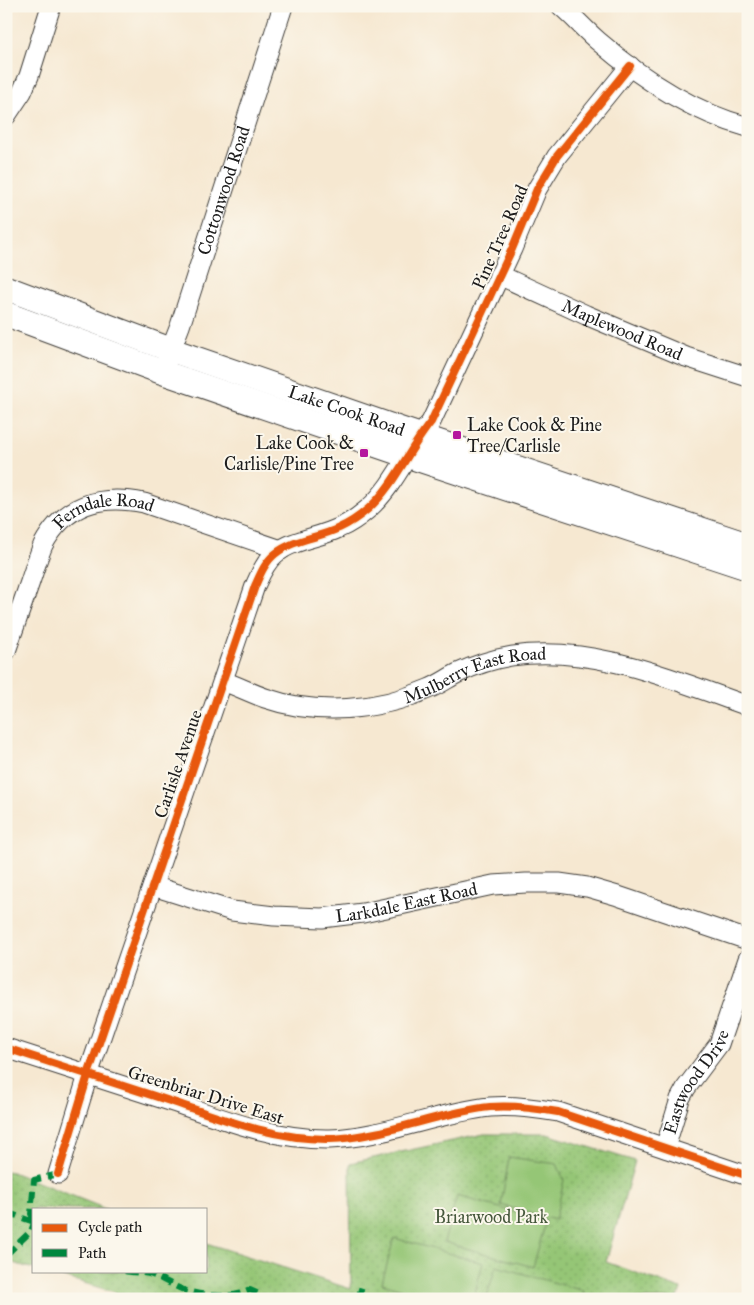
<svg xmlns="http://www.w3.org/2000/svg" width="754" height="1305" font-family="'IM FELL Great Primer',serif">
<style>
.park{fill:url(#park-dots);stroke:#587149}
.pitch{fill:#95c676;stroke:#587149}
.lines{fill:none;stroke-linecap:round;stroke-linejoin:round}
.minor-casing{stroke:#3d3b37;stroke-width:21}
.major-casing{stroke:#3d3b37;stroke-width:26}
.minor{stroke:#fff;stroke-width:19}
.major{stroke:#fff;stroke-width:24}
.quiet{stroke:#00873e;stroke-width:6;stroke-dasharray:12 6;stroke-linecap:butt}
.cycleway-casing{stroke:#fbf7ec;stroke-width:11}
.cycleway{stroke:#e8590c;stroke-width:8}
.poi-dot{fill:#b5179e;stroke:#fbf7ec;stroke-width:2}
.labels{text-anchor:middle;stroke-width:4;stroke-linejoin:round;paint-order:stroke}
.street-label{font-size:18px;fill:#1c1c1c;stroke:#fbf7ec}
.poi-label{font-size:18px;fill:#1c1c1c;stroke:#fbf7ec;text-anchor:start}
.park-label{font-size:18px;fill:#46583c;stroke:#fbf7ec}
</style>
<defs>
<pattern id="park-dots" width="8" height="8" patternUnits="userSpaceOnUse" patternTransform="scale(1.25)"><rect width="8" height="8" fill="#95c676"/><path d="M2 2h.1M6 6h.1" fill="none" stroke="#80aa66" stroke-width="1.8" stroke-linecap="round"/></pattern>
</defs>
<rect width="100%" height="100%" fill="#fbf7ec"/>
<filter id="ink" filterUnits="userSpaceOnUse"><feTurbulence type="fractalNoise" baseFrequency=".02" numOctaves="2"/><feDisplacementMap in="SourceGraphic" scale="10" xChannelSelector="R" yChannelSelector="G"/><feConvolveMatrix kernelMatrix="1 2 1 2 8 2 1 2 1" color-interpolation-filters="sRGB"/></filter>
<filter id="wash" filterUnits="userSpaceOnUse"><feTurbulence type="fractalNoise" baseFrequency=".0096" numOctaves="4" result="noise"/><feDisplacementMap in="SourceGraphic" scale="20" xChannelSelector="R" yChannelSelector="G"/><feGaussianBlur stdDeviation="1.12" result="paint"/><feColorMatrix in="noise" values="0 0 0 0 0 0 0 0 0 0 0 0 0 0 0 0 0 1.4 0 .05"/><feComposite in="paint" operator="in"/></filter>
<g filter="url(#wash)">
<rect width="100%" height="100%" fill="#f6e8d1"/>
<path class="park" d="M 484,1134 L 547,1134 L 635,1161 L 606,1262 L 681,1289 L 677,1299 L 138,1299 L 43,1271 L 206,1271 L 206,1243 L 351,1289 L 350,1163 Z
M 6,1171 L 12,1172 L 106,1209 L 34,1209 L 34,1269 L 6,1261 Z"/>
<path class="pitch" d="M 509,1157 L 557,1164 L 564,1180 L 555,1220 L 501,1205 Z
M 457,1196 L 546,1221 L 533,1267 L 444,1242 Z
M 394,1238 L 483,1263 L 473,1299 L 435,1299 L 382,1283 Z
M 496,1266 L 584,1291 L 582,1299 L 486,1299 Z"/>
</g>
<g filter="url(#ink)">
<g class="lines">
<defs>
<g id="minor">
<path d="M 561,6 C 574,17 585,30 598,41 C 642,79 692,112 748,127"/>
<path d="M 6,116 L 22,92 L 29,76 L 51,6"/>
<path id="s1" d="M 499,275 L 586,315 L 686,357 L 748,377"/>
<path id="s2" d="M 166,362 L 180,326 L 283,6"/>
<path id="s3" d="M 6,651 C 14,628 22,605 30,582 C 34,570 38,557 43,545 C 65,504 100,494 144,503 L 281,550"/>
<path id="s4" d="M 223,681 C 237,686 251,693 265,698 C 317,716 378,711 428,689 C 439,685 448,678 458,673 C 475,665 494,659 512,656 C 593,644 674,680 748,706"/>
<path id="s5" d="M 153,886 L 232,911 L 274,916 L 322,918 L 363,913 L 493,885 L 526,883 L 559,883 L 587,887 L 618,896 L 748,940"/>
<path d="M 6,1048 C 63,1066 119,1085 176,1103 C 225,1120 277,1140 330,1139 C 385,1137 435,1113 490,1107 C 513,1105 535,1108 558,1112 L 748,1176"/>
<path id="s6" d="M 665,1148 L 680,1099 L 686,1088 L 719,1044 L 748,959"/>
<path d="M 58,1174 L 88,1075 L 255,586 C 260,575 265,562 275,554 C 293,539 319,538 339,528 C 348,524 360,516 368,509 C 395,485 408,450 431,422 L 512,249 L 537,189 L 557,156 L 630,66"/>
</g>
<g id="major">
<path id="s7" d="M 6,288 L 171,350 L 400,429 L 748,545"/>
<path d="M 6,314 L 162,372 L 408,456 L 748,568"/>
</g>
</defs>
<use href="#minor" class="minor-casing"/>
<use href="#major" class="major-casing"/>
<use href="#minor" class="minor"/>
<use href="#major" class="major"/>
<path class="quiet" d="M 6,1212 L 34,1222
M 34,1220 L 31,1214 L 34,1180 L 58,1174
M 6,1255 L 31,1231 L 34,1223
M 125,1271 C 134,1273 144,1272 152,1275 C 163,1279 173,1286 184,1290 C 203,1296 231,1299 250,1290 L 259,1294 L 263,1299
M 358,1299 L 362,1286"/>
<defs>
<path id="cycleway" d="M 6,1048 C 63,1066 119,1085 176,1103 C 225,1120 277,1140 330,1139 C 385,1137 435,1113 490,1107 C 513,1105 535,1108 558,1112 L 748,1176
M 58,1174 L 88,1075 L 255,586 C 260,575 265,562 275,554 C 293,539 319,538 339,528 C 348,524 360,516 368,509 C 395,485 408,450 431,422 L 512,249 L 537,189 L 557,156 L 630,66"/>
</defs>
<use href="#cycleway" class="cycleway-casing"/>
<use href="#cycleway" class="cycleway"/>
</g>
</g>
<g class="poi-dot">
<rect x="452" y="430" width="10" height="10" rx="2.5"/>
<rect x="359" y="448" width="10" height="10" rx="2.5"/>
</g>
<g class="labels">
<g class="street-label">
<text dy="6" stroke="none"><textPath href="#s2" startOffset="181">Cottonwood Road</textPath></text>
<text transform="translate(500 237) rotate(-66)" y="6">Pine Tree Road</text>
<text dy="6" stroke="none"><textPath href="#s1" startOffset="135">Maplewood Road</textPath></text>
<text dy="6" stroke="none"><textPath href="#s7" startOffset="362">Lake Cook Road</textPath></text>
<text dy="6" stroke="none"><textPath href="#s3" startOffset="188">Ferndale Road</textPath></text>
<text dy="6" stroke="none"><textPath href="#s4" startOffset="262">Mulberry East Road</textPath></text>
<text transform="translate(178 764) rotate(-71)" y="6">Carlisle Avenue</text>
<text dy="6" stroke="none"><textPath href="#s5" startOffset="259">Larkdale East Road</textPath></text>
<text dy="6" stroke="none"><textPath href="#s6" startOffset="74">Eastwood Drive</textPath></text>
<text transform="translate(206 1095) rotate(17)" y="6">Greenbriar Drive East</text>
</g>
<g class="poi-label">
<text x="467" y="431">Lake Cook &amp; Pine<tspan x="467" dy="21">Tree/Carlisle</tspan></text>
<text x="354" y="449" text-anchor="end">Lake Cook &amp;<tspan x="354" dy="21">Carlisle/Pine Tree</tspan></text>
</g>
<g class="park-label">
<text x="491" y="1223">Briarwood Park</text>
</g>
</g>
<rect width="754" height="1305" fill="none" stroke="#fbf7ec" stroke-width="25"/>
<rect x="32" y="1208" width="175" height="65" fill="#fbf7ec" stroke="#a29f99"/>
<rect x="42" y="1224" width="25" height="8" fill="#e8590c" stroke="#a29f99"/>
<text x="78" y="1232" font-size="15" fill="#1c1c1c">Cycle path</text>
<rect x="42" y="1249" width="25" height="8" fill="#00873e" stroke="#a29f99"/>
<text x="78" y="1258" font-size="15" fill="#1c1c1c">Path</text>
</svg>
